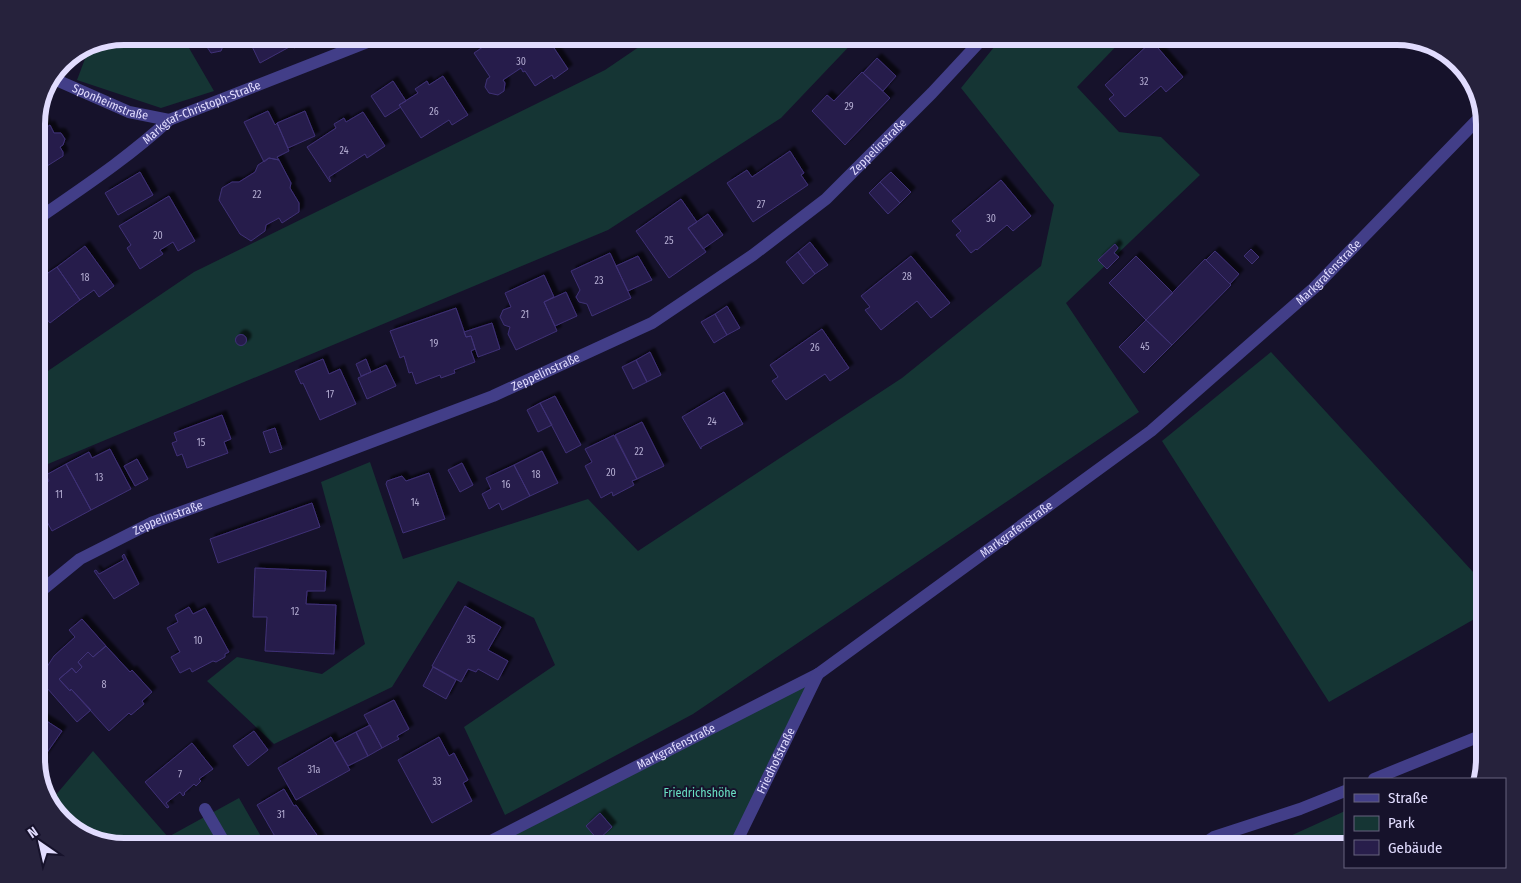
<svg xmlns="http://www.w3.org/2000/svg" width="1521" height="883" font-family="'Fira Sans Condensed',sans-serif">
<style>
.green{fill:#153534}
.building{fill:#281e4b;stroke:#3f3177;filter:url(#shadow)}
.lines{fill:none;stroke-linecap:round;stroke-linejoin:round}
.lane{stroke:#423e88;stroke-width:12}
.street{stroke:#423e88;stroke-width:12}
.labels{text-anchor:middle;stroke-width:4;stroke-linejoin:round;paint-order:stroke}
.number-label{font-size:10px;fill:#b3acd1}
.street-label{font-size:12px;fill:#e1dcfe;stroke:#16122b}
.park-label{font-size:12px;fill:#68dec2;stroke:#16122b}
.rim{fill:none;stroke:#e1dcfe;stroke-width:6}
</style>
<defs>
<filter id="shadow"><feDropShadow dx="4.5" dy="-4.5" stdDeviation="1" flood-color="#0009"/></filter>
</defs>
<rect width="100%" height="100%" fill="#16122b"/>
<path class="green" d="M 124,36 L 182,36 L 214,91 L 161,108 L 77,80 L 91,43 Z
M 655,36 L 859,36 L 781,118 L 608,230 L 36,469 L 36,379 L 194,272 L 605,70 Z
M 1003,36 L 1126,36 L 1077,87 L 1119,132 L 1161,137 L 1200,175 L 1066,303 L 1139,412 L 693,714 L 505,815 L 464,727 L 555,665 L 534,618 L 458,581 L 392,687 L 274,744 L 207,681 L 237,657 L 322,674 L 365,644 L 321,482 L 370,462 L 403,559 L 588,499 L 638,551 L 902,378 L 1041,266 L 1054,205 L 961,88 Z
M 1271,352 L 1485,585 L 1485,613 L 1329,702 L 1162,441 Z
M 818,674 L 734,847 L 479,847 Z
M 93,751 L 168,837 L 239,798 L 267,847 L 124,847 L 81,835 L 49,803 Z
M 1345,811 L 1345,847 L 1277,847 L 1277,842 Z"/>
<path class="building" d="M 208,36 L 221,36 L 225,41 L 221,51 L 211,53 L 205,44 Z
M 247,36 L 312,36 L 312,38 L 294,48 L 293,45 L 260,63 Z
M 499,36 L 546,36 L 568,69 L 554,79 L 552,75 L 535,86 L 525,71 L 523,72 L 521,68 L 503,80 L 505,83 L 504,91 L 498,95 L 489,93 L 485,87 L 487,79 L 490,77 L 474,53 Z
M 1152,41 L 1183,77 L 1166,92 L 1161,86 L 1125,117 L 1109,99 L 1114,95 L 1105,85 Z
M 877,58 L 896,76 L 883,91 L 863,73 Z
M 862,72 L 890,98 L 845,145 L 812,111 L 827,95 L 834,101 Z
M 443,76 L 468,115 L 452,125 L 449,120 L 421,138 L 399,105 L 418,93 L 415,89 L 427,81 L 429,85 Z
M 393,81 L 406,101 L 399,105 L 401,107 L 385,117 L 371,96 Z
M 268,111 L 275,125 L 277,123 L 289,151 L 277,157 L 279,160 L 269,158 L 264,162 L 244,122 Z
M 305,111 L 315,136 L 288,148 L 277,123 Z
M 363,112 L 385,146 L 367,158 L 365,154 L 329,177 L 331,181 L 330,182 L 307,147 L 336,128 L 334,124 L 344,118 L 346,122 Z
M 39,114 L 47,127 L 50,125 L 54,133 L 61,133 L 65,139 L 63,145 L 60,147 L 63,152 L 63,156 L 36,173 L 36,119 Z
M 790,151 L 804,173 L 801,175 L 808,185 L 753,222 L 727,183 L 747,170 L 752,177 Z
M 269,158 L 279,160 L 291,183 L 290,188 L 299,203 L 299,212 L 282,223 L 279,218 L 266,225 L 265,231 L 251,241 L 240,234 L 219,200 L 222,188 L 232,182 L 239,182 L 255,172 L 258,165 Z
M 140,172 L 153,195 L 118,215 L 105,193 Z
M 891,172 L 911,192 L 900,203 L 880,182 Z
M 1001,180 L 1031,216 L 1013,231 L 1007,225 L 977,250 L 976,249 L 971,253 L 956,235 L 961,231 L 952,221 Z
M 880,182 L 900,203 L 888,214 L 869,193 Z
M 169,196 L 195,241 L 178,251 L 173,242 L 160,250 L 163,254 L 140,269 L 127,248 L 131,245 L 119,226 Z
M 681,199 L 697,222 L 688,228 L 706,252 L 669,278 L 636,231 Z
M 708,214 L 723,235 L 703,249 L 688,228 Z
M 810,242 L 828,265 L 815,274 L 798,252 Z
M 1115,244 L 1118,248 L 1114,253 L 1119,257 L 1107,269 L 1098,260 Z
M 85,246 L 114,286 L 99,297 L 94,290 L 80,300 L 57,267 Z
M 1251,249 L 1259,257 L 1252,264 L 1244,256 Z
M 1215,251 L 1239,274 L 1230,284 L 1206,260 Z
M 798,252 L 815,274 L 803,284 L 786,262 Z
M 610,253 L 631,298 L 592,316 L 587,304 L 579,302 L 576,297 L 580,290 L 571,271 Z
M 638,256 L 652,280 L 628,291 L 616,266 Z
M 911,256 L 950,303 L 931,318 L 917,301 L 881,330 L 865,310 L 870,307 L 861,296 Z
M 1136,256 L 1173,293 L 1146,320 L 1109,283 Z
M 1205,259 L 1231,285 L 1172,345 L 1146,320 Z
M 57,267 L 80,300 L 50,323 L 36,306 L 36,281 Z
M 544,275 L 554,297 L 544,302 L 557,331 L 516,350 L 508,334 L 510,327 L 504,325 L 500,317 L 503,310 L 511,307 L 505,293 Z
M 566,292 L 577,316 L 555,326 L 544,302 Z
M 727,306 L 740,328 L 727,335 L 715,314 Z
M 456,308 L 466,337 L 471,336 L 475,349 L 471,351 L 475,362 L 454,370 L 455,373 L 441,378 L 440,375 L 416,384 L 412,372 L 409,373 L 404,356 L 400,358 L 390,331 Z
M 715,314 L 727,335 L 714,343 L 701,322 Z
M 1146,320 L 1172,345 L 1144,373 L 1119,347 Z
M 492,323 L 500,349 L 478,357 L 471,336 L 466,337 L 464,332 Z
M 822,329 L 849,368 L 830,381 L 825,374 L 786,400 L 772,381 L 778,377 L 770,365 Z
M235.5 340a5.5 5.5 0 1 1 11 0a5.5 5.5 0 1 1-11 0Z
M 650,352 L 661,375 L 647,382 L 636,360 Z
M 323,359 L 329,374 L 340,369 L 356,404 L 320,420 L 303,383 L 301,384 L 295,371 Z
M 366,359 L 371,372 L 361,376 L 356,364 Z
M 636,360 L 647,382 L 633,389 L 622,367 Z
M 386,365 L 396,386 L 367,399 L 358,378 Z
M 724,392 L 743,424 L 701,447 L 701,449 L 682,417 Z
M 555,396 L 581,445 L 566,453 L 540,403 Z
M 540,403 L 552,425 L 538,432 L 527,410 Z
M 222,415 L 231,439 L 224,442 L 228,453 L 187,468 L 182,454 L 177,456 L 172,443 L 177,441 L 174,433 Z
M 642,422 L 664,466 L 637,479 L 615,435 Z
M 275,428 L 282,449 L 270,453 L 263,432 Z
M 614,435 L 637,479 L 632,481 L 634,485 L 613,496 L 612,492 L 601,498 L 585,466 L 592,462 L 585,449 Z
M 110,449 L 131,489 L 91,510 L 66,464 L 89,452 L 92,458 Z
M 542,451 L 558,483 L 530,496 L 514,465 Z
M 137,459 L 148,479 L 135,486 L 124,466 Z
M 462,463 L 473,485 L 460,492 L 448,470 Z
M 66,464 L 91,510 L 52,531 L 36,501 L 36,488 L 49,481 L 46,475 Z
M 514,465 L 530,496 L 502,510 L 499,503 L 489,509 L 482,494 L 491,489 L 486,478 Z
M 429,473 L 445,519 L 403,533 L 386,484 L 387,481 L 402,476 L 406,481 Z
M 312,503 L 320,527 L 218,563 L 210,539 Z
M 124,554 L 139,584 L 114,599 L 94,571 L 96,570 L 99,574 L 124,560 L 122,556 Z
M 255,568 L 326,571 L 325,591 L 307,591 L 306,604 L 336,605 L 334,654 L 265,651 L 267,617 L 253,617 Z
M 465,606 L 501,627 L 488,650 L 508,661 L 498,680 L 478,669 L 476,672 L 468,669 L 461,682 L 432,666 Z
M 189,607 L 193,614 L 205,608 L 229,652 L 225,654 L 225,657 L 216,662 L 213,661 L 192,672 L 190,668 L 180,673 L 171,657 L 180,652 L 167,628 L 178,622 L 175,615 Z
M 82,619 L 106,646 L 93,657 L 88,652 L 78,662 L 82,667 L 76,673 L 72,668 L 59,679 L 70,691 L 71,689 L 91,710 L 77,722 L 39,679 L 54,656 L 75,637 L 69,630 Z
M 106,646 L 130,672 L 132,670 L 152,692 L 142,701 L 144,704 L 131,715 L 129,713 L 109,731 L 71,689 L 70,691 L 59,679 L 72,668 L 76,673 L 82,667 L 78,662 L 88,652 L 93,657 Z
M 433,667 L 456,680 L 446,699 L 423,686 Z
M 394,700 L 409,729 L 397,736 L 399,739 L 382,748 L 364,715 Z
M 36,714 L 62,731 L 37,767 L 36,764 Z
M 370,725 L 382,748 L 368,756 L 356,732 Z
M 254,731 L 268,750 L 248,766 L 233,746 Z
M 356,732 L 368,756 L 348,766 L 335,743 Z
M 331,737 L 350,770 L 296,800 L 278,768 Z
M 439,737 L 449,756 L 454,753 L 468,780 L 463,783 L 472,801 L 432,823 L 398,760 Z
M 192,743 L 213,769 L 199,779 L 201,781 L 196,786 L 194,784 L 184,793 L 185,794 L 183,796 L 180,792 L 166,803 L 169,807 L 167,808 L 145,782 Z
M 284,789 L 294,806 L 296,805 L 319,838 L 318,842 L 321,847 L 272,847 L 277,840 L 257,805 Z
M 600,813 L 612,827 L 598,840 L 586,826 Z"/>
<g class="lines">
<g class="lane">
<path id="s1" d="M 54,79 L 129,112 L 169,120"/>
<path d="M 205,809 L 227,847"/>
</g>
<g class="street">
<path id="s2" d="M 36,220 C 82,188 128,158 169,120 L 383,36"/>
<path id="s3" d="M 36,595 L 80,559 L 151,523 L 305,467 L 493,396 L 652,323 L 753,255 L 826,199 L 932,93 L 985,36"/>
<path d="M 1374,779 L 1485,734"/>
<path id="s4" d="M 479,847 L 818,674 L 1151,431 L 1314,288 L 1483,114"/>
<path id="s5" d="M 734,847 L 818,674"/>
<path d="M 1199,847 L 1214,837 L 1300,809 L 1345,791"/>
</g>
</g>
<g class="labels">
<g class="number-label">
<text x="521" y="65">30</text>
<text x="1144" y="85">32</text>
<text x="849" y="110">29</text>
<text x="434" y="115">26</text>
<text x="344" y="154">24</text>
<text x="257" y="198">22</text>
<text x="761" y="208">27</text>
<text x="991" y="222">30</text>
<text x="158" y="239">20</text>
<text x="669" y="244">25</text>
<text x="907" y="280">28</text>
<text x="85" y="281">18</text>
<text x="599" y="284">23</text>
<text x="525" y="318">21</text>
<text x="434" y="347">19</text>
<text x="1145" y="350">45</text>
<text x="815" y="351">26</text>
<text x="330" y="398">17</text>
<text x="712" y="425">24</text>
<text x="201" y="446">15</text>
<text x="639" y="455">22</text>
<text x="611" y="476">20</text>
<text x="536" y="478">18</text>
<text x="99" y="481">13</text>
<text x="506" y="488">16</text>
<text x="59" y="498">11</text>
<text x="415" y="506">14</text>
<text x="295" y="615">12</text>
<text x="471" y="643">35</text>
<text x="198" y="644">10</text>
<text x="104" y="688">8</text>
<text x="314" y="773">31a</text>
<text x="180" y="778">7</text>
<text x="437" y="785">33</text>
<text x="281" y="818">31</text>
</g>
<g class="street-label">
<text dy="4" stroke="none"><textPath href="#s1" startOffset="61">Sponheimstraße</textPath></text>
<text dy="4" stroke="none"><textPath href="#s2" startOffset="199">Markgraf-Christoph-Straße</textPath></text>
<text dy="4" stroke="none"><textPath href="#s3" startOffset="964">Zeppelinstraße</textPath></text>
<text dy="4" stroke="none"><textPath href="#s4" startOffset="1031">Markgrafenstraße</textPath></text>
<text dy="4" stroke="none"><textPath href="#s3" startOffset="559">Zeppelinstraße</textPath></text>
<text dy="4" stroke="none"><textPath href="#s3" startOffset="154">Zeppelinstraße</textPath></text>
<text dy="4" stroke="none"><textPath href="#s4" startOffset="626">Markgrafenstraße</textPath></text>
<text dy="4" stroke="none"><textPath href="#s4" startOffset="221">Markgrafenstraße</textPath></text>
<text dy="4" stroke="none"><textPath href="#s5" startOffset="96">Friedhofstraße</textPath></text>
</g>
<g class="park-label">
<text x="700" y="797">Friedrichshöhe</text>
</g>
</g>
<path d="M0 0H1521V883H0ZM124 45H1397A79 79 0 0 1 1476 124V759A79 79 0 0 1 1397 838H124A79 79 0 0 1 45 759V124A79 79 0 0 1 124 45Z" fill="#26223c" fill-rule="evenodd"/>
<path class="rim" d="M124 45H1397A79 79 0 0 1 1476 124V759A79 79 0 0 1 1397 838H124A79 79 0 0 1 45 759V124A79 79 0 0 1 124 45Z"/>
<rect x="1344" y="778" width="162" height="90" fill="#16122b" stroke="#67637f"/>
<rect x="1354" y="794" width="25" height="8" fill="#423e88" stroke="#67637f"/>
<text x="1388" y="803" font-size="15" fill="#e1dcfe">Straße</text>
<rect x="1354" y="816" width="25" height="15" fill="#153534" stroke="#67637f"/>
<text x="1388" y="828" font-size="15" fill="#e1dcfe">Park</text>
<rect x="1354" y="840" width="25" height="15" fill="#281e4b" stroke="#67637f"/>
<text x="1388" y="853" font-size="15" fill="#e1dcfe">Gebäude</text>
<g transform="translate(40 843) rotate(326)" stroke="#16122b" stroke-width="4" paint-order="stroke">
<path d="M0-4L9 19L0 12L-9 19Z" fill="#e1dcfe"/>
<text y="-8" font-size="14" font-weight="bold" text-anchor="middle" fill="#e1dcfe">N</text>
</g>
</svg>
